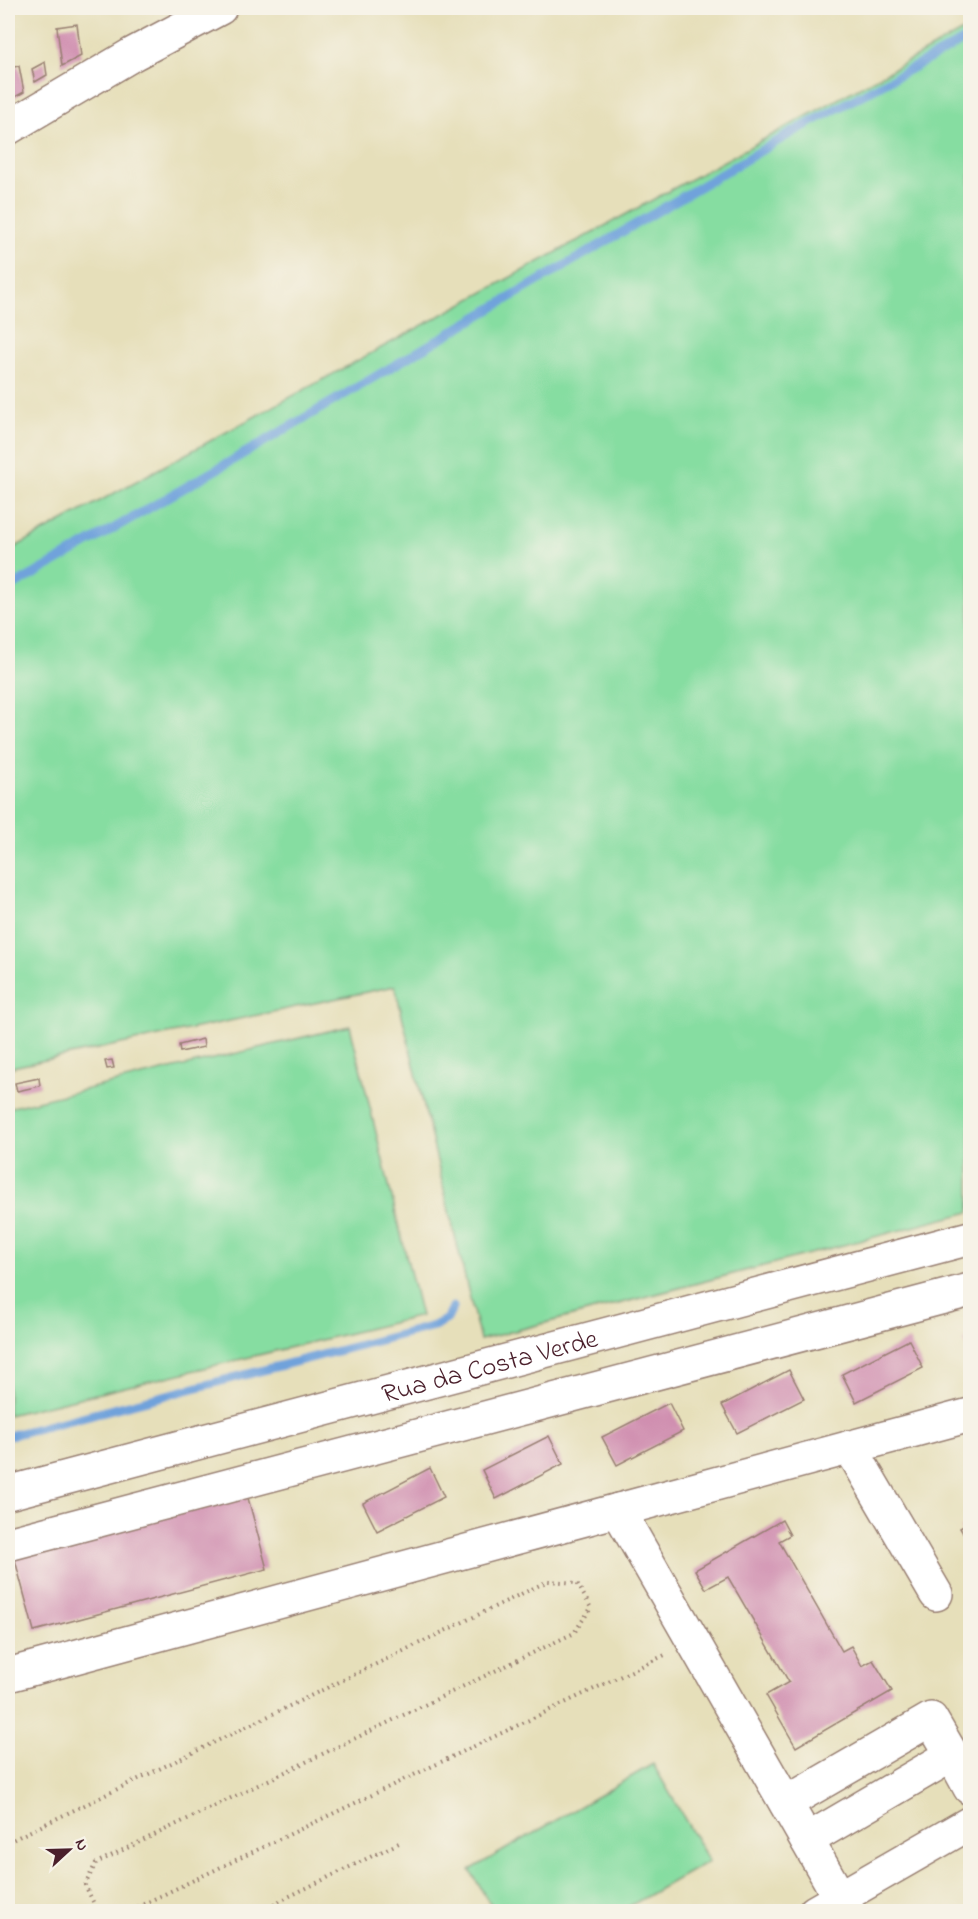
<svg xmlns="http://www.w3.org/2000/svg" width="978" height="1919" font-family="'Indie Flower',sans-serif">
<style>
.green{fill:#86dda1;stroke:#687e66;stroke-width:1.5}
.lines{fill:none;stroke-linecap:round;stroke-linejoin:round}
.stream{stroke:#70a2db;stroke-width:9}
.building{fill:#d08fb0}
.minor-casing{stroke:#987f72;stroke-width:36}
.path{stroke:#987f72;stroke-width:4;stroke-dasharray:1.5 4.5;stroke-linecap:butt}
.minor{stroke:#fff;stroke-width:33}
.labels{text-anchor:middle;stroke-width:6;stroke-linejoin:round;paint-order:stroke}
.street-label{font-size:27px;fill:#4a1f2b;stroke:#f7f3e8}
</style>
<rect width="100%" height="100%" fill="#f7f3e8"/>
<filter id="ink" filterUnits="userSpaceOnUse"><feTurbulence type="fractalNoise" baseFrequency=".0167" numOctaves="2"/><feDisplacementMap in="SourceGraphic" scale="12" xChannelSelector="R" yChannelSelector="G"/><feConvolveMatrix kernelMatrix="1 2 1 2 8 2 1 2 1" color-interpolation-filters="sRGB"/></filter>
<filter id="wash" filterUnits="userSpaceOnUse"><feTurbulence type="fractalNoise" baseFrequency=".008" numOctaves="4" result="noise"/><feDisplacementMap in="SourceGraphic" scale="24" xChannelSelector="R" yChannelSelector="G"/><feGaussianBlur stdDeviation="1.35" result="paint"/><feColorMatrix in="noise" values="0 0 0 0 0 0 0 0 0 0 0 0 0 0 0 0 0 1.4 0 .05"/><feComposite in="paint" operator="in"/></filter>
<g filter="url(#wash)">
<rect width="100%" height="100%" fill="#e6dfba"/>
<path class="green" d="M 970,27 L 970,1212 L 480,1340 L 395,986 L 8,1068 L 8,551 Z
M 350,1026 L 421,1316 L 8,1415 L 8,1108 Z
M 653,1764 L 709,1861 L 621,1911 L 494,1911 L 470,1870 Z"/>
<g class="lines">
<path class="stream" d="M 8,589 L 226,464 L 793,132 L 970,37
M 8,1436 L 434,1326 L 447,1319 L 453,1307"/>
</g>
<g id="blocks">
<path class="building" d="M 77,24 L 81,56 L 62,66 L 57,27 Z
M 45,62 L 47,75 L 35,82 L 32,69 Z
M 19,66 L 24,92 L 8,101 L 8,68 Z
M 203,1039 L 204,1047 L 180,1052 L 179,1045 Z
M 112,1060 L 114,1068 L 107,1069 L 105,1061 Z
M 39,1078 L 40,1086 L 17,1091 L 15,1083 Z
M 970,1337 L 970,1354 L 964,1341 Z
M 909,1340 L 923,1368 L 856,1402 L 842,1374 Z
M 789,1370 L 804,1399 L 737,1433 L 722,1405 Z
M 669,1403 L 683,1431 L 617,1465 L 602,1437 Z
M 549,1436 L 563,1464 L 496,1499 L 482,1470 Z
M 430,1468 L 444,1497 L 377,1531 L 363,1503 Z
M 244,1483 L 267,1569 L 34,1631 L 11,1545 Z
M 782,1520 L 790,1535 L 779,1541 L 842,1651 L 851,1646 L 862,1666 L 873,1660 L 892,1691 L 796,1747 L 766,1695 L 789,1682 L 728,1577 L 706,1589 L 695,1570 Z
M 970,1522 L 970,1545 L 960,1528 Z"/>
</g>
</g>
<g filter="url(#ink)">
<use href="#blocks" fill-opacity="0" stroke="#987f72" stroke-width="1.5"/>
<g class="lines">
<defs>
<g id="minor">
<path d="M 8,128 L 133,54 L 220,8"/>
<path d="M 850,1447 L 936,1594"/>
<path id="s1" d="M 8,1493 L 970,1238"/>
<path d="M 618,1510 L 848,1912"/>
<path d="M 8,1544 L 970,1290"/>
<path d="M 8,1675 L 970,1415"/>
<path d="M 952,1755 L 970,1788"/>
<path d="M 786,1803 L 931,1719 L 952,1755 L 807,1840"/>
<path d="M 815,1912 L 970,1823"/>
</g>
</defs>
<use href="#minor" class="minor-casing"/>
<path class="path" d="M 8,1842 L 548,1581 L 577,1583 L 591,1608 L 574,1633 L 96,1863 L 85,1885 L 98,1912
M 127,1912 L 665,1655
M 257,1912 L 399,1843"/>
<use href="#minor" class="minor"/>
</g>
</g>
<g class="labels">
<g class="street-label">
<text dy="9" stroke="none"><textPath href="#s1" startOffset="498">Rua da Costa Verde</textPath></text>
</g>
</g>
<rect width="978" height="1919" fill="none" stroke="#f7f3e8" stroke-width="30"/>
<g transform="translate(69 1850) rotate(68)" stroke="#f7f3e8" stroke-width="4.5" paint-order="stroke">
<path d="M0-4.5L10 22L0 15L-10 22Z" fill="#4a1f2b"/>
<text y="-9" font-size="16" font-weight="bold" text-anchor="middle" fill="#4a1f2b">N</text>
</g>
</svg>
